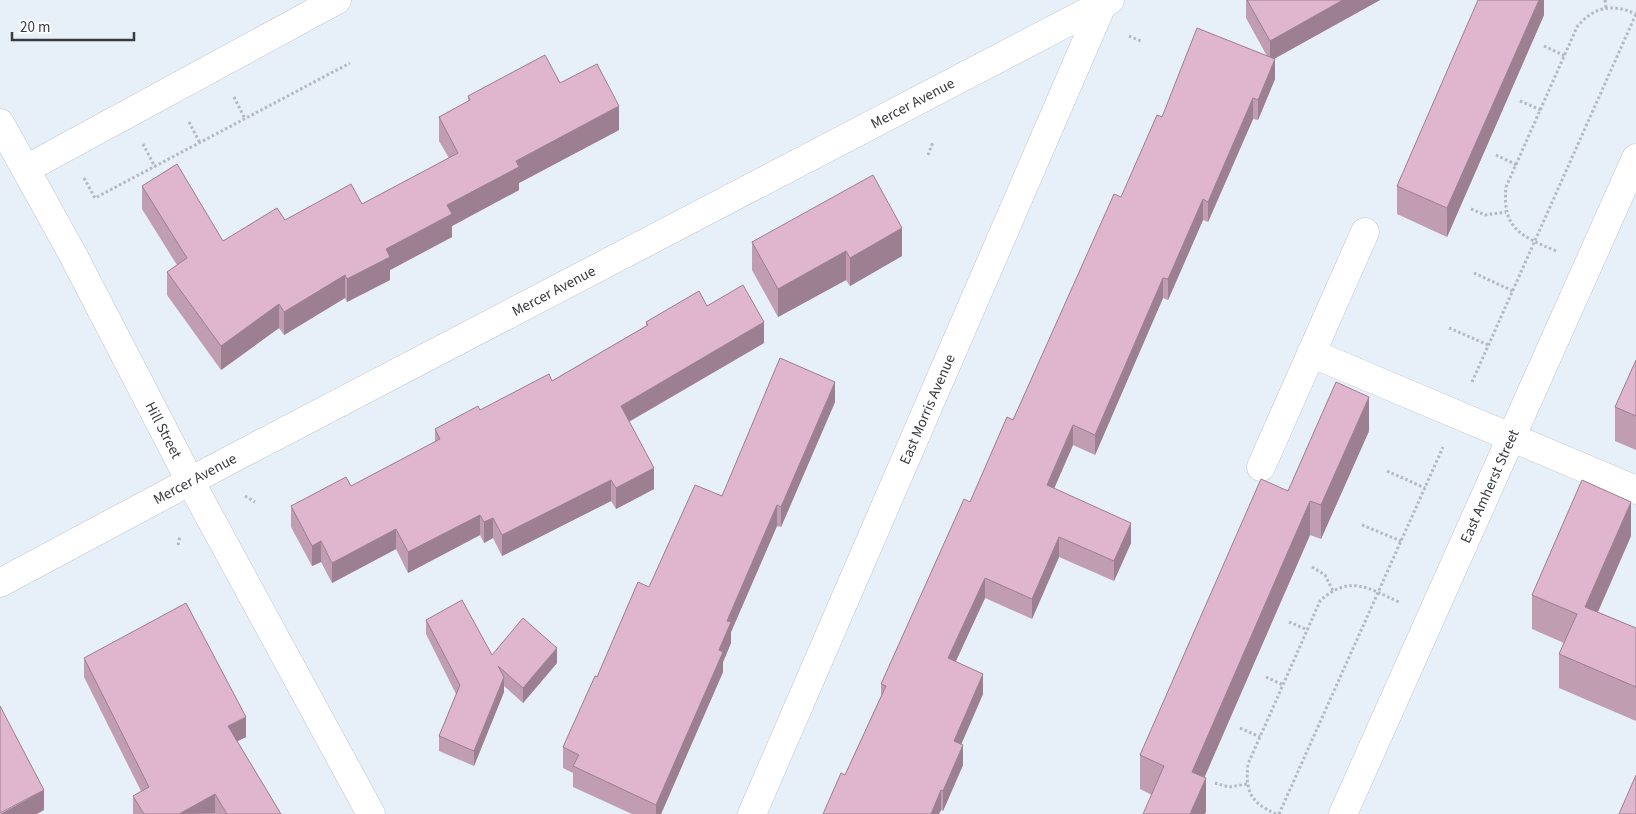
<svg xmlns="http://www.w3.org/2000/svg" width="1636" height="814" font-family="'Source Sans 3',sans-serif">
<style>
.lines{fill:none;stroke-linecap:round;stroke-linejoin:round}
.minor-casing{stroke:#bfc6cf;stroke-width:29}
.path{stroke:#b3b9c0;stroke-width:3;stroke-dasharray:2.5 2.5;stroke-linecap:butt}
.minor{stroke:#fff;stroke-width:28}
.wall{fill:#c09db0}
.shaded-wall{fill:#9c7f90}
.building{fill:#dfb6cd;stroke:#9c7f90}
.labels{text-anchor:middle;stroke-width:4;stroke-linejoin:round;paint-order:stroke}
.street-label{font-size:15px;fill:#393b3f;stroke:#f8fbff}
</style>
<rect width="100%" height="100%" fill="#e7eff8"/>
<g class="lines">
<defs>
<g id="minor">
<path id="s1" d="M 0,123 L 72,253 L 190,481 L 371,814"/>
<path d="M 26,169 L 337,0"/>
<path d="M 1311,353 L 1636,490"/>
<path d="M 1261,467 L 1365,232"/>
<path id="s2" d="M 0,583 L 226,462 L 1110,0"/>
<path id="s3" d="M 752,814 L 1103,3"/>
<path id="s4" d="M 1343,814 L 1636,158"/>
</g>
</defs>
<use href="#minor" class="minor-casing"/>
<path class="path" d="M 1605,0 L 1606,8
M 1129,36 L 1141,41
M 1544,46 L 1565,56
M 234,97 L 245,119
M 1520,101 L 1541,110
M 189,122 L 200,143
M 143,144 L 155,167
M 928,155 L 933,142
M 1496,155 L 1517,165
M 84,178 L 95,198 L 350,63
M 1471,209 L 1485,215 L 1506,212
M 1556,251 C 1521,236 1502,229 1506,187 L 1577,27 C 1593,7 1612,3 1636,14
M 1474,273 L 1513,291
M 1449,328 L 1488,345
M 1472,382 L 1636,14
M 1387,471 L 1425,488
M 245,496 L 255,502
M 1362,525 L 1401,541
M 178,545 L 180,536
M 1312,567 L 1325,575 L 1333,591
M 1289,622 L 1308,630
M 1266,677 L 1283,685
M 1240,728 L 1260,737
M 1215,783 L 1229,787 L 1247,784
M 1276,814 C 1250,802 1245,791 1248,764 L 1320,601 C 1349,574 1368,588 1399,602
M 1279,814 L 1443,447"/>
<use href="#minor" class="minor"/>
</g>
<path class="wall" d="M 1246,0 L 1380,0 L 1274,59 L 1275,79 L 1258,120 L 1253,119 L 1208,222 L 1203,220 L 1168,300 L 1163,298 L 1095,455 L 1073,445 L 1054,488 L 1131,543 L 1114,581 L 1059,557 L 1032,619 L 985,598 L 956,661 L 983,694 L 961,744 L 963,765 L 943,811 L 941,810 L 939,814 L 823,814 L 845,775 L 881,696 L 881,684 L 970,502 L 1013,420 L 1121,197 L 1162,117 L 1267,56 L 1246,18 Z
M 1544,0 L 1544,15 L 1447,237 L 1397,214 L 1397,186 Z
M 560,83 L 619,130 L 519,183 L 519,190 L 452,226 L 452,237 L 390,270 L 390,280 L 347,302 L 345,298 L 284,335 L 279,328 L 221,370 L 167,295 L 167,272 L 177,265 L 142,209 L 142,186 L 223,241 L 285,220 L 362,204 L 449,158 L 439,141 L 439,117 L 468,102 L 468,96 Z
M 752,242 L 902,256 L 850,286 L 846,280 L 778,317 L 752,270 Z
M 707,306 L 764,343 L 629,422 L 654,489 L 616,509 L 611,501 L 502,556 L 493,538 L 484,543 L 480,535 L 408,573 L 396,549 L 332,583 L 321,562 L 312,566 L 291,527 L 291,506 L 351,486 L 435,442 L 435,429 L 552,381 L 646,326 L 646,322 Z
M 1636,360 L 1636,450 L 1615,441 L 1615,407 Z
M 835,402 L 781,527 L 777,526 L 731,632 L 731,643 L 723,662 L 723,672 L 661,814 L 632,814 L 573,787 L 573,773 L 563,768 L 563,747 L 597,677 L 649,587 L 722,496 Z
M 1369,431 L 1321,539 L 1310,535 L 1204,777 L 1206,812 L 1152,795 L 1140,789 L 1140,755 L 1288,491 Z
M 1631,536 L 1598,612 L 1636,628 L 1636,721 L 1559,688 L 1559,654 L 1564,643 L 1532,629 L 1532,595 Z
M 426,620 L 492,655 L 557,663 L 523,703 L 504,686 L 504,692 L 474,766 L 439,751 L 439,736 L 456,694 L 426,634 Z
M 84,658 L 246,737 L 237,741 L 281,814 L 133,814 L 133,796 L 141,791 L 84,677 Z"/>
<path class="shaded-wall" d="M 1343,0 L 1380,0 L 1270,61 L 1270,41 Z
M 1539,0 L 1544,0 L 1544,15 L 1447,237 L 1447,208 Z
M 1275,59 L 1275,79 L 1258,120 L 1258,100 Z
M 1253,98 L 1253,119 L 1208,222 L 1208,202 Z
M 619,106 L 619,130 L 519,183 L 519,190 L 452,226 L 452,237 L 390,270 L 390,280 L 347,302 L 347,279 L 386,249 L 447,205 L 516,161 Z
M 1203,199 L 1203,220 L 1168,300 L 1168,279 Z
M 902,228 L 902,256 L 850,286 L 850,258 Z
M 846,251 L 846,280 L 778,317 L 778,289 Z
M 345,275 L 345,298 L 284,335 L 284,312 Z
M 1163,278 L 1163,298 L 1095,455 L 1095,435 Z
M 279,304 L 279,328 L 221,370 L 221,346 Z
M 764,322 L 764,343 L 621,426 L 621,406 Z
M 835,382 L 835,402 L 781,527 L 781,507 Z
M 1369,397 L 1369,431 L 1321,539 L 1321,505 Z
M 1073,425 L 1073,445 L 1047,505 L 1047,485 Z
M 654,468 L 654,489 L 616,509 L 616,488 Z
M 611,480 L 611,501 L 502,556 L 502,535 Z
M 1310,501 L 1310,535 L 1192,806 L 1192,772 Z
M 1631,502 L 1631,536 L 1585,641 L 1585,607 Z
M 777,505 L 777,526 L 731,632 L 731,643 L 723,662 L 723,672 L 661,814 L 656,814 L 656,805 L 719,650 L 727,621 Z
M 480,515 L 480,535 L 408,573 L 408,552 Z
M 493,518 L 493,538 L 484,543 L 484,522 Z
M 1131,523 L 1131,543 L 1114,581 L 1114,561 Z
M 396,529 L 396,549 L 332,583 L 332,563 Z
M 1059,537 L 1059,557 L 1032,619 L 1032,599 Z
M 321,541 L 321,562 L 312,566 L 312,546 Z
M 985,578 L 985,598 L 948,678 L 948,658 Z
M 557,648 L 557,663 L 523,703 L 523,688 Z
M 983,674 L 983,694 L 954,761 L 954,741 Z
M 504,677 L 504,692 L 474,766 L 474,751 Z
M 246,717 L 246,737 L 228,746 L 228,726 Z
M 963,745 L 963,765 L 943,811 L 943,791 Z
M 1206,778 L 1206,812 L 1205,814 L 1190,814 Z
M 44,790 L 44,810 L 37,814 L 0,814 Z
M 941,790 L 941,810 L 939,814 L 931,814 Z
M 215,794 L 215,813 L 179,814 Z"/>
<path class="building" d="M 1247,0 L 1343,0 L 1270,41 Z
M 1478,0 L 1539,0 L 1447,208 L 1397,186 Z
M 1197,28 L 1275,59 L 1258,100 L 1253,98 L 1208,202 L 1203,199 L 1168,279 L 1163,278 L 1095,435 L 1073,425 L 1047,485 L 1131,523 L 1114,561 L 1059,537 L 1032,599 L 985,578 L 948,658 L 983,674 L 954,741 L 963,745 L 943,791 L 941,790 L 931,814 L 823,814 L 841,773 L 845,775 L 886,686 L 881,684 L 964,499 L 970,502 L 1007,417 L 1013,420 L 1114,194 L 1121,197 L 1157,115 L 1162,117 Z
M 545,55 L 560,83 L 597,64 L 619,106 L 516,161 L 519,167 L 447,205 L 452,214 L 386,249 L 390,257 L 347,279 L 345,275 L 284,312 L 279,304 L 221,346 L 167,272 L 187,258 L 142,186 L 177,164 L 223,241 L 277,208 L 285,220 L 351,184 L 362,204 L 458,153 L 439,117 L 470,100 L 468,96 Z
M 873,175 L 902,228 L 850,258 L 846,251 L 778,289 L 752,242 Z
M 743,285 L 764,322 L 621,406 L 654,468 L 616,488 L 611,480 L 502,535 L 493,518 L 484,522 L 480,515 L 408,552 L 396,529 L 332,563 L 321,541 L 312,546 L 291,506 L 346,477 L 351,486 L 440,439 L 435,429 L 478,406 L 480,410 L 549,374 L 552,381 L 648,325 L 646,322 L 699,291 L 707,306 Z
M 780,358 L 835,382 L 781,507 L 777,505 L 727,621 L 731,622 L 719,650 L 723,652 L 656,805 L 573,766 L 579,755 L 563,747 L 595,676 L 597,677 L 638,582 L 649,587 L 695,485 L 722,496 Z
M 1636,360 L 1636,416 L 1615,407 Z
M 1336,382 L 1369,397 L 1321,505 L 1310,501 L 1192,772 L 1206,778 L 1190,814 L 1143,814 L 1164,766 L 1140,755 L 1261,479 L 1288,491 Z
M 1582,480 L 1631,502 L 1585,607 L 1636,628 L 1636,687 L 1559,654 L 1577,614 L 1532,595 Z
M 462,600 L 492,655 L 523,618 L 557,648 L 523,688 L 498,666 L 504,677 L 474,751 L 439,736 L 460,685 L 426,620 Z
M 186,603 L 246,717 L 228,726 L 281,814 L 227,814 L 215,794 L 179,814 L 144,814 L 133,796 L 149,787 L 84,658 Z
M 0,706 L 44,790 L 0,813 Z
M 1636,775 L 1636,814 L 1619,814 Z"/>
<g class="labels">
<g class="street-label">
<text dy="5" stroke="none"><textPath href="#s2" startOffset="1031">Mercer Avenue</textPath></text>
<text dy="5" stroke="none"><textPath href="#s2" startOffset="626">Mercer Avenue</textPath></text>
<text dy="5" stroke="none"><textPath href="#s3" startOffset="441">East Morris Avenue</textPath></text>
<text dy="5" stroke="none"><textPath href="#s1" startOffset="348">Hill Street</textPath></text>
<text dy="5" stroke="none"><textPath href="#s2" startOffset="221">Mercer Avenue</textPath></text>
<text dy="5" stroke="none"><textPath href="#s4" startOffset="359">East Amherst Street</textPath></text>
</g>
</g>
<path d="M12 32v8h122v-8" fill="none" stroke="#393b3f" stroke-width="2.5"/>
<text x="20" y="32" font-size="15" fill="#393b3f" stroke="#f8fbff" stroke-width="4" paint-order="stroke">20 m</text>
</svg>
